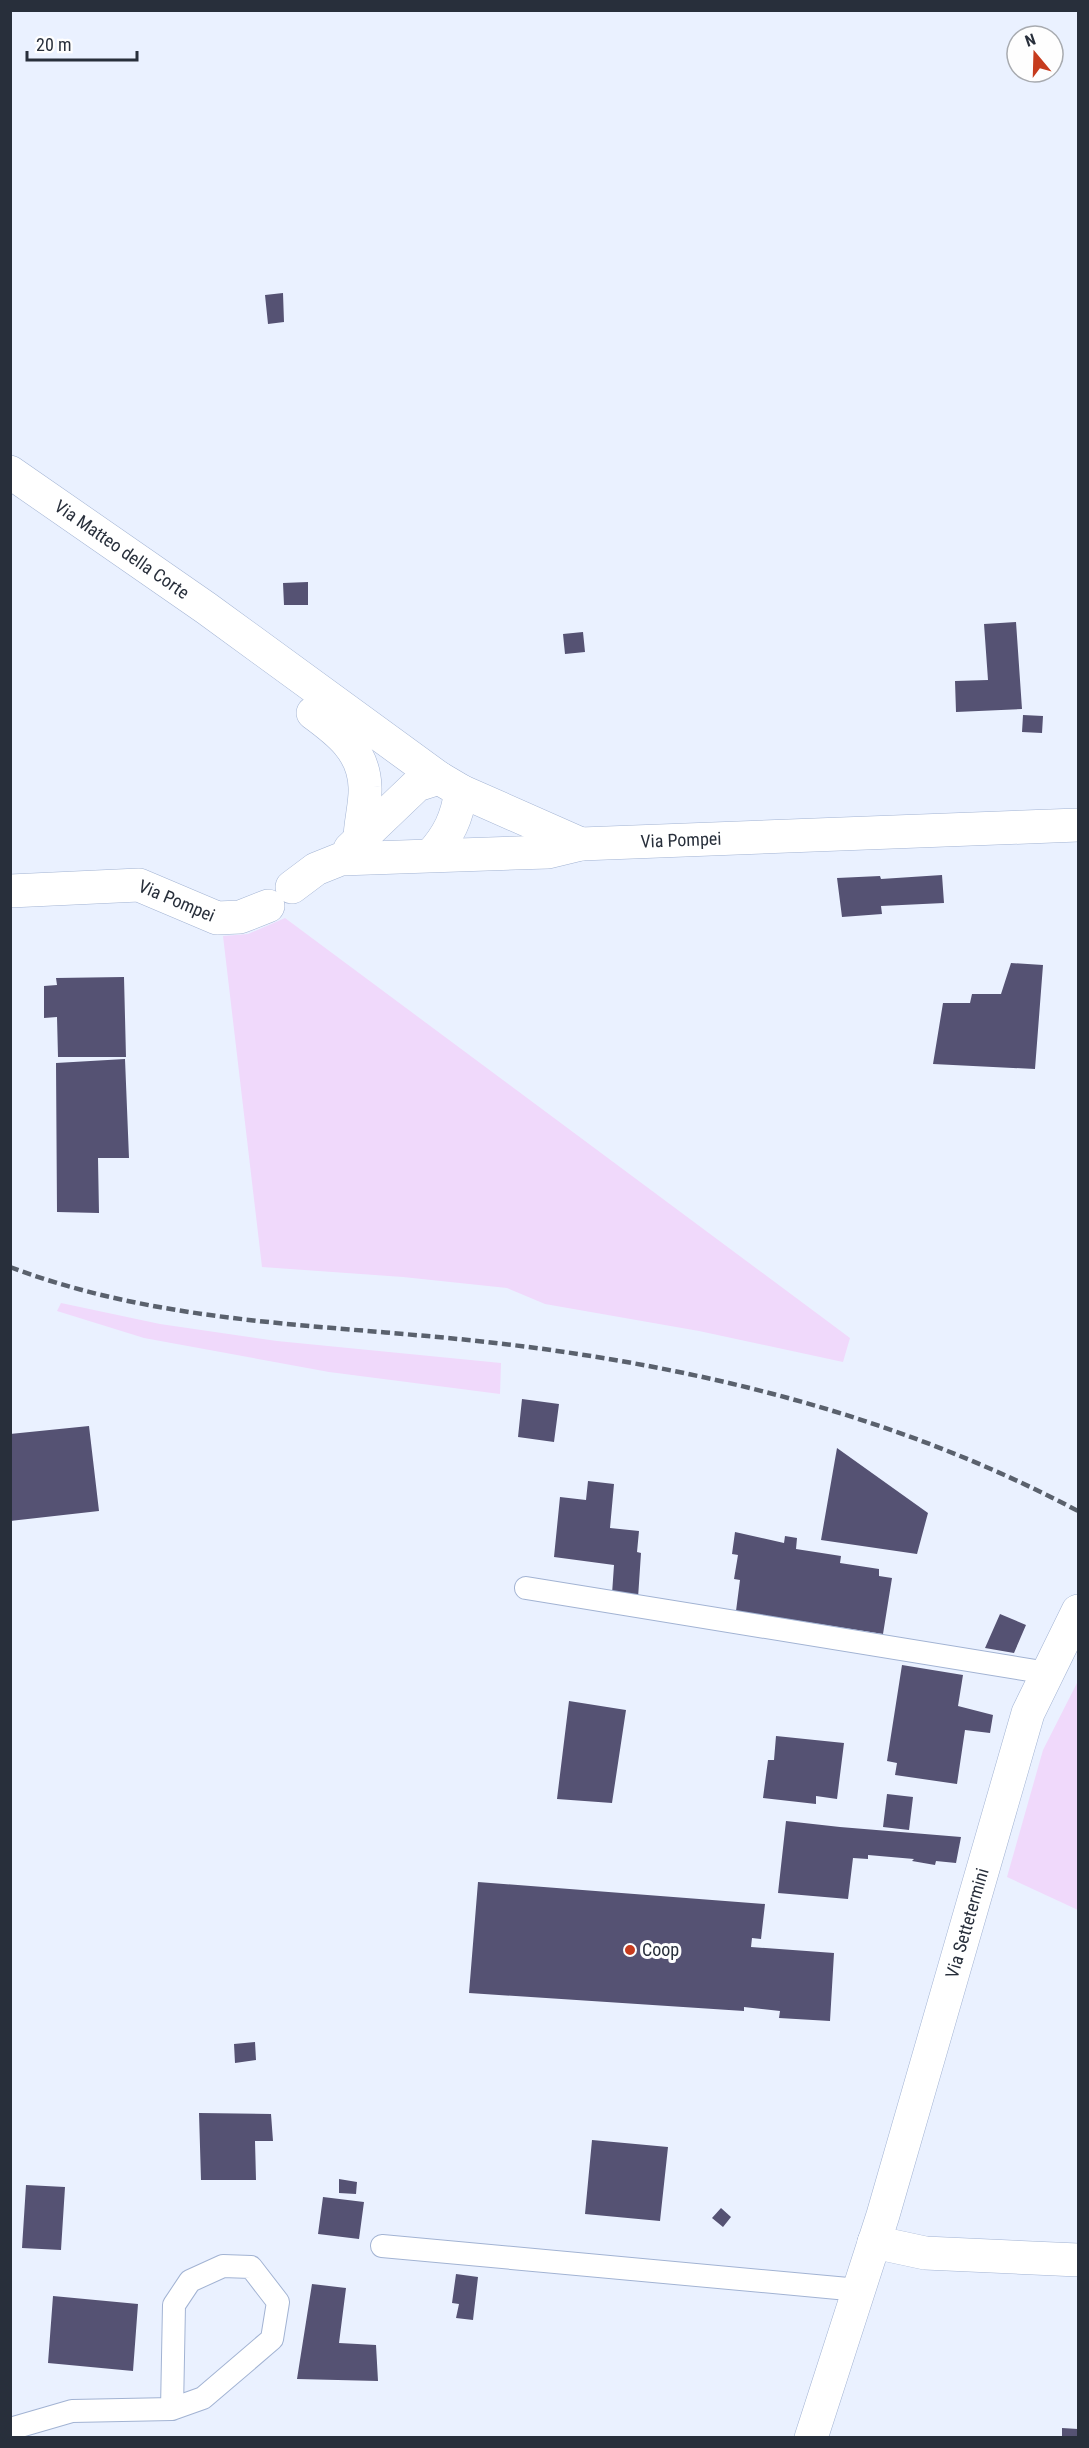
<svg xmlns="http://www.w3.org/2000/svg" width="1089" height="2448" font-family="'Roboto Condensed',sans-serif">
<style>
.green{fill:#f0d9fb}
.building{fill:#555273}
.lines{fill:none;stroke-linecap:round;stroke-linejoin:round}
.lane-casing{stroke:#a2b3d3;stroke-width:24}
.street-casing{stroke:#a2b3d3;stroke-width:34}
.secondary-casing{stroke:#a2b3d3;stroke-width:34}
.lane{stroke:#fff;stroke-width:22}
.street{stroke:#fff;stroke-width:33}
.secondary{stroke:#fff;stroke-width:33}
.rail{stroke:#5a616d;stroke-width:4.5;stroke-dasharray:9 4.5;stroke-linecap:butt}
.poi-dot{fill:#c63b1d;stroke:#fefefe;stroke-width:2}
.labels{text-anchor:middle;stroke-width:6;stroke-linejoin:round;paint-order:stroke}
.street-label{font-size:18px;fill:#282f3b;stroke:#fefefe}
.poi-label{font-size:18px;fill:#282f3b;stroke:#fefefe;text-anchor:start}
</style>
<rect width="100%" height="100%" fill="#eaf1ff"/>
<path class="green" d="M 285,918 L 850,1338 L 843,1362 L 699,1331 L 545,1304 L 507,1288 L 403,1277 L 262,1267 L 223,936 L 248,934 Z
M 61,1303 L 160,1324 L 277,1341 L 501,1363 L 500,1394 L 329,1372 L 144,1338 L 57,1311 Z
M 1078,1681 L 1078,1910 L 1007,1877 L 1043,1750 Z"/>
<path class="building" d="M 283,293 L 284,322 L 268,324 L 265,295 Z
M 308,582 L 308,605 L 284,605 L 283,583 Z
M 1016,622 L 1022,709 L 956,712 L 955,681 L 988,680 L 984,624 Z
M 583,632 L 585,652 L 565,654 L 563,634 Z
M 1023,715 L 1043,716 L 1042,733 L 1022,732 Z
M 942,875 L 944,903 L 881,906 L 882,914 L 842,917 L 837,878 L 880,876 L 881,879 Z
M 1011,963 L 1043,965 L 1035,1069 L 933,1064 L 943,1003 L 970,1003 L 972,994 L 1001,994 Z
M 124,977 L 126,1057 L 58,1057 L 57,1017 L 44,1018 L 44,986 L 57,985 L 56,978 Z
M 125,1059 L 129,1158 L 98,1158 L 99,1213 L 57,1212 L 56,1063 Z
M 522,1399 L 559,1404 L 554,1442 L 518,1437 Z
M 89,1426 L 99,1511 L 10,1521 L 10,1434 Z
M 837,1448 L 928,1513 L 917,1554 L 821,1540 Z
M 588,1481 L 614,1484 L 610,1528 L 639,1531 L 637,1552 L 641,1553 L 638,1598 L 612,1594 L 614,1565 L 554,1557 L 560,1497 L 586,1500 Z
M 735,1532 L 784,1543 L 785,1536 L 797,1538 L 796,1549 L 841,1556 L 840,1563 L 879,1569 L 879,1576 L 892,1578 L 883,1634 L 736,1611 L 740,1580 L 734,1579 L 738,1555 L 732,1554 Z
M 1000,1614 L 1026,1625 L 1014,1653 L 985,1648 Z
M 902,1665 L 963,1675 L 958,1706 L 993,1715 L 990,1733 L 965,1730 L 957,1784 L 895,1775 L 897,1763 L 887,1761 Z
M 569,1701 L 626,1710 L 612,1803 L 557,1799 Z
M 776,1736 L 844,1743 L 837,1799 L 816,1796 L 816,1804 L 763,1798 L 768,1760 L 774,1760 Z
M 887,1794 L 913,1797 L 909,1830 L 883,1827 Z
M 786,1821 L 840,1827 L 961,1837 L 956,1863 L 936,1861 L 935,1865 L 912,1861 L 914,1859 L 868,1855 L 868,1859 L 853,1858 L 848,1899 L 778,1893 Z
M 478,1882 L 765,1904 L 761,1939 L 752,1938 L 751,1947 L 834,1953 L 830,2021 L 779,2018 L 780,2011 L 744,2007 L 744,2011 L 469,1993 Z
M 255,2042 L 256,2060 L 235,2063 L 234,2044 Z
M 199,2113 L 271,2114 L 273,2141 L 255,2141 L 256,2180 L 201,2180 Z
M 592,2140 L 668,2147 L 660,2221 L 585,2214 Z
M 339,2179 L 357,2182 L 356,2194 L 339,2193 Z
M 26,2185 L 65,2187 L 61,2250 L 22,2248 Z
M 323,2197 L 364,2202 L 359,2239 L 318,2234 Z
M 721,2208 L 731,2217 L 723,2227 L 712,2218 Z
M 456,2274 L 478,2277 L 473,2320 L 456,2318 L 459,2304 L 452,2303 Z
M 312,2284 L 346,2288 L 339,2343 L 376,2345 L 378,2381 L 297,2379 Z
M 53,2296 L 138,2304 L 133,2371 L 48,2363 Z
M 1062,2428 L 1078,2429 L 1078,2438 L 1062,2438 Z"/>
<g class="lines">
<defs>
<path id="lane" d="M 526,1588 L 1048,1673
M 382,2246 L 859,2290
M 10,2429 L 72,2411 L 172,2409 L 203,2398 L 272,2339 L 278,2302 L 251,2267 L 223,2266 L 190,2281 L 174,2305 L 172,2409"/>
<g id="street">
<path id="s1" d="M 10,472 L 206,608 L 439,778 L 461,791 L 581,844"/>
<path d="M 313,713 C 339,732 364,751 365,787 C 366,803 360,823 360,839"/>
<path d="M 350,849 L 417,785 L 439,778"/>
<path d="M 431,855 C 449,835 457,818 461,791"/>
<path d="M 874,2242 L 925,2253 L 1078,2260"/>
</g>
<g id="secondary">
<path id="s2" d="M 292,887 L 316,869 L 341,859 L 548,852 L 581,844 L 1078,825"/>
<path id="s3" d="M 10,891 L 139,885 L 217,918 L 240,917 L 268,906"/>
<path id="s4" d="M 811,2438 L 883,2215 L 1028,1713 L 1078,1611"/>
</g>
</defs>
<use href="#lane" class="lane-casing"/>
<use href="#street" class="street-casing"/>
<use href="#secondary" class="secondary-casing"/>
<use href="#lane" class="lane"/>
<use href="#street" class="street"/>
<use href="#secondary" class="secondary"/>
<path class="rail" d="M 10,1267 C 158,1323 314,1324 468,1340 C 680,1362 889,1411 1078,1511"/>
</g>
<circle class="poi-dot" cx="630" cy="1950" r="6"/>
<g class="labels">
<g class="street-label">
<text dy="6" stroke="none"><textPath href="#s1" startOffset="136">Via Matteo della Corte</textPath></text>
<text dy="6" stroke="none"><textPath href="#s2" startOffset="398">Via Pompei</textPath></text>
<text dy="6" stroke="none"><textPath href="#s3" startOffset="170">Via Pompei</textPath></text>
<text dy="6" stroke="none"><textPath href="#s4" startOffset="538">Via Settetermini</textPath></text>
</g>
<g class="poi-label">
<text x="642" y="1956">Coop</text>
</g>
</g>
<rect width="1089" height="2448" fill="none" stroke="#282f3b" stroke-width="24"/>
<g transform="translate(1035 54) rotate(341)"><circle r="28" fill="#fefefe" stroke="#a8abb0" stroke-width="1.5"/>
<path d="M0-4.5L10 22L0 15L-10 22Z" fill="#c63b1d"/>
<text y="-9" font-size="16" font-weight="bold" text-anchor="middle" fill="#282f3b">N</text>
</g>
<path d="M27 51v9h110v-9" fill="none" stroke="#282f3b" stroke-width="3"/>
<text x="36" y="51" font-size="18" fill="#282f3b" stroke="#fefefe" stroke-width="4.5" paint-order="stroke">20 m</text>
</svg>
